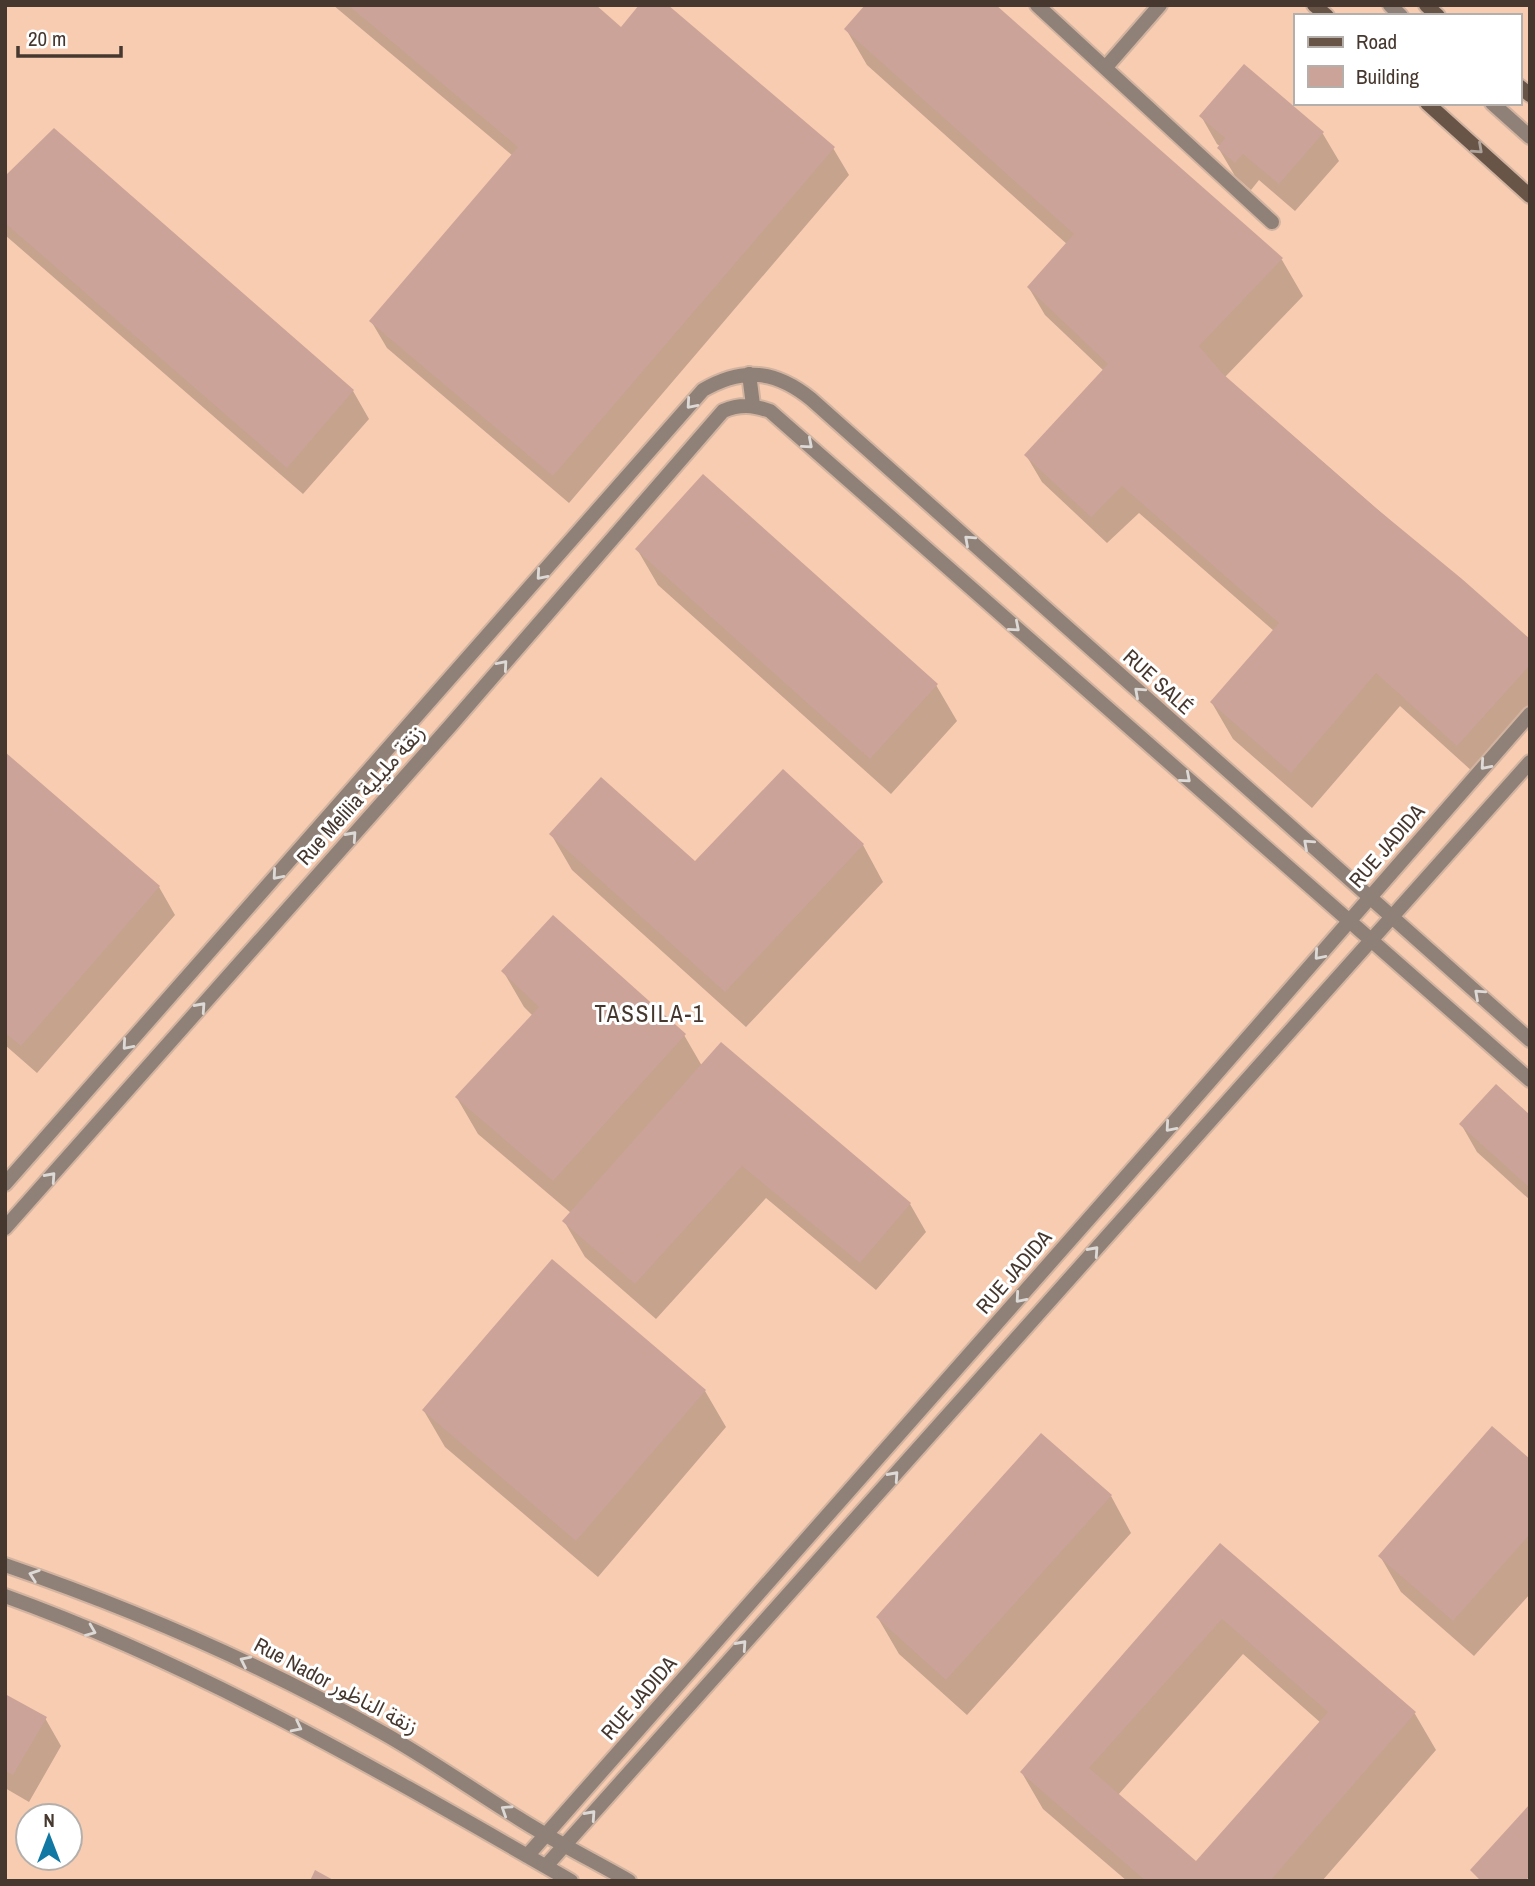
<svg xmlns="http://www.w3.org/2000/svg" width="1535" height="1886" font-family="'Archivo Narrow','Noto Sans Arabic',sans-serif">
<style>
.built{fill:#f7ccb1;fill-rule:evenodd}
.shadow{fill:#0003;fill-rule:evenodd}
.building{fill:#cba399;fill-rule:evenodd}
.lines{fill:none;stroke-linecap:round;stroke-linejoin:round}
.lane-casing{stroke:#d2b3a0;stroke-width:18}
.street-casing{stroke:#d2b3a0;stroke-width:18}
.secondary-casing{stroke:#d2b3a0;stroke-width:18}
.lane{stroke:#8f8177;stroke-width:14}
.street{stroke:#8f8177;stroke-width:14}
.secondary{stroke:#695548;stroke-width:14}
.oneway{stroke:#aca29a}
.oneway2{stroke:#ddd9d6}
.labels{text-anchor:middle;stroke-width:6;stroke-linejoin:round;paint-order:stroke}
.street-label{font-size:21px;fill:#46382f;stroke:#fff}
.neighbourhood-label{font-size:23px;letter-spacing:2px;fill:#46382f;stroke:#fff}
</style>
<rect width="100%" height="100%" fill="#fad6c0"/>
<path class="built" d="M 5,5 L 1530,5 L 1530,1881 L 5,1881 ZM 1295,16 L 1519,16 L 1519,103 L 1295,103 ZM 28,1816 L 70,1816 L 70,1858 L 28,1858 Z"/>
<path class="shadow" d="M 333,5 L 594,5 L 621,29 L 833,148 L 849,175 L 569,503 L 387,348 L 371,321 L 513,156 Z
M 994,5 L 1282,260 L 1303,296 L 1225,377 L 1530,642 L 1530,709 L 1473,772 L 1400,706 L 1312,808 L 1233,739 L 1212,703 L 1274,631 L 1139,513 L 1107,543 L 1042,482 L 1026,455 L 1104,371 L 1045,315 L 1029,288 L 1068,245 L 867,65 L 846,29 Z
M 1245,66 L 1323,134 L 1339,161 L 1295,211 L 1259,180 L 1251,190 L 1235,176 L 1219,149 L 1221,147 L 1217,144 L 1201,116 Z
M 54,131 L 353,391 L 369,419 L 303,494 L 5,235 L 5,179 Z
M 637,549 L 936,685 L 957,721 L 891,794 L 658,585 Z
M 5,754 L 159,887 L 175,915 L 37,1073 L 5,1045 Z
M 551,834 L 695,864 L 863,845 L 883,882 L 746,1027 L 572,870 Z
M 503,971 L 684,1035 L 702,1066 L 910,1204 L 926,1232 L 876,1290 L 766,1198 L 656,1319 L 585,1257 L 564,1221 L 571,1213 L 478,1134 L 457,1098 L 533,1016 L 524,1007 Z
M 1530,1118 L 1530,1200 L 1477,1152 L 1461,1124 Z
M 705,1391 L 726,1427 L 598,1577 L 445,1447 L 424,1411 Z
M 1530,1462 L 1530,1594 L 1474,1656 L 1401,1592 L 1380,1556 Z
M 1111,1496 L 1131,1533 L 967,1715 L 899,1654 L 878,1618 Z
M 1220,1545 L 1415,1714 L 1436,1750 L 1322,1881 L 1127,1881 L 1043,1809 L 1022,1773 ZM 1243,1654 L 1321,1723 L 1196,1864 L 1118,1795 Z
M 5,1696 L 45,1718 L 61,1746 L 29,1802 L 5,1788 Z"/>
<path class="building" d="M 348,5 L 596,5 L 621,27 L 639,5 L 668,5 L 835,147 L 553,476 L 369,321 L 518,147 Z
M 865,5 L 996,5 L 1283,258 L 1199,346 L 1223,374 L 1377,509 L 1462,579 L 1530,639 L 1530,665 L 1457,746 L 1376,673 L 1291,773 L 1210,702 L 1279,623 L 1122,486 L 1091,517 L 1024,455 L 1108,364 L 1027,287 L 1074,234 L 844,29 Z
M 1244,64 L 1324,132 L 1279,184 L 1243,154 L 1235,163 L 1217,148 L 1225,138 L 1199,116 Z
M 54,128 L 354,390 L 287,468 L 5,223 L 5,176 Z
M 703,474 L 938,684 L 870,759 L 635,549 Z
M 5,752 L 160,886 L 21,1046 L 5,1033 Z
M 783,769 L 864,844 L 725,992 L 549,834 L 601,777 L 695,861 Z
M 553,915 L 686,1034 L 553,1181 L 455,1097 L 539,1007 L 501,971 Z
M 721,1042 L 911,1203 L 860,1263 L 742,1166 L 635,1284 L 562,1221 Z
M 1496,1084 L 1530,1115 L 1530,1188 L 1459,1124 Z
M 552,1259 L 706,1390 L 576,1541 L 422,1410 Z
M 1492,1426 L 1530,1459 L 1530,1534 L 1453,1621 L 1378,1556 Z
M 1041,1433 L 1112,1495 L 946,1680 L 876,1617 Z
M 1220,1543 L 1416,1712 L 1270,1881 L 1146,1881 L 1020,1772 ZM 1222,1619 L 1328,1712 L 1196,1861 L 1089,1768 Z
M 5,1694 L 47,1717 L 13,1775 L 5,1771 Z
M 1530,1804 L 1530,1876 L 1525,1881 L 1481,1881 L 1470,1870 Z
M 315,1870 L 335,1881 L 310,1881 Z"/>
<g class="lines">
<defs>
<path id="lane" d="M 1037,5 L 1272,222
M 1390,5 L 1401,16
M 1106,67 L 1160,5
M 1492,103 L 1530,137"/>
<path id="street" d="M 749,374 L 753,405
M 5,1184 L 703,390 C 743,367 775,370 811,399 L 1530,1040
M 5,1228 L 451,725 L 723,411 C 740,404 753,405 770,411 L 1530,1080
M 5,1565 C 136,1610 263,1665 383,1733 C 429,1759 473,1790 518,1818 C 554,1841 592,1860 629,1881
M 5,1596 C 205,1668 388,1776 571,1881
M 527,1856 L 1168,1129 L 1530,714
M 546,1866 L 1530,762"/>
<path id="secondary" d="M 1314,5 L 1327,16
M 1426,5 L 1438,16
M 1519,86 L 1530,95
M 1427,103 L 1530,196"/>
</defs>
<use href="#lane" class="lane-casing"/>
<use href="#street" class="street-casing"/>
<use href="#secondary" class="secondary-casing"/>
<use href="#lane" class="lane"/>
<use href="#street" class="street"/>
<use href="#secondary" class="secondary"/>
</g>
<defs><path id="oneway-chevron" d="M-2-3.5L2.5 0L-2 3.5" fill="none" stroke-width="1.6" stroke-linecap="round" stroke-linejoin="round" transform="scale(1.75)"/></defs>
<use class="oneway" href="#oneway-chevron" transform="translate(1478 149) rotate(42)"/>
<g class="oneway2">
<use href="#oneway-chevron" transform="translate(691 404) rotate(131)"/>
<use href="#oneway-chevron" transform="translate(808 444) rotate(41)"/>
<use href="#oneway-chevron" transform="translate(969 540) rotate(-138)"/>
<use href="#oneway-chevron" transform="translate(541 575) rotate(131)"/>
<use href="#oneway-chevron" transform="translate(1015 627) rotate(41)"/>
<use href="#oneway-chevron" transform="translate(503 665) rotate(-49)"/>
<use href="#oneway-chevron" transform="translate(1139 692) rotate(-138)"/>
<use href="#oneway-chevron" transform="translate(1485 765) rotate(131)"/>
<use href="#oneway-chevron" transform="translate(1186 778) rotate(41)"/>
<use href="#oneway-chevron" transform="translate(352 836) rotate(-48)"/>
<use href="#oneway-chevron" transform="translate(1308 844) rotate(-138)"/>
<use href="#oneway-chevron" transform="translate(277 875) rotate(131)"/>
<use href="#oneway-chevron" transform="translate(1319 955) rotate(131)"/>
<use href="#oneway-chevron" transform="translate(1479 994) rotate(-138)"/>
<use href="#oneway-chevron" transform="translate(201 1007) rotate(-48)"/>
<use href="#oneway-chevron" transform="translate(127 1045) rotate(131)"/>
<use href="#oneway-chevron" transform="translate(1170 1127) rotate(131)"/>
<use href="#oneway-chevron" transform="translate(51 1177) rotate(-48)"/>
<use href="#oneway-chevron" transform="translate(1094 1251) rotate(-48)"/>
<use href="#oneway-chevron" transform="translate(1020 1298) rotate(131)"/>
<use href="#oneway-chevron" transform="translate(894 1476) rotate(-48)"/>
<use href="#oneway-chevron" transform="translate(34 1575) rotate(-161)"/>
<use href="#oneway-chevron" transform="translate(91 1631) rotate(22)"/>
<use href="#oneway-chevron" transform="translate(742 1645) rotate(-48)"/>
<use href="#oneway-chevron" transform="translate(245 1661) rotate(-154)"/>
<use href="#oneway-chevron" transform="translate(297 1727) rotate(27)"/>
<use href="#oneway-chevron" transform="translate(506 1810) rotate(-147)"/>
<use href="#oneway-chevron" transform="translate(591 1815) rotate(-48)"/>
</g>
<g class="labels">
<g class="street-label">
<text transform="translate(1158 682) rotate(42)" y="7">RUE SALÉ</text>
<text transform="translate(361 795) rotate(-48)" y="7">Rue Melilia زنقة مليلية</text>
<text transform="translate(1387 846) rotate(-49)" y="7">RUE JADIDA</text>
<text transform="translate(1014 1272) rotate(-49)" y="7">RUE JADIDA</text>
<text transform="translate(336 1686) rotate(28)" y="7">Rue Nador زنقة الناظور</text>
<text transform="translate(639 1698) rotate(-49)" y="7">RUE JADIDA</text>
</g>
<g class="neighbourhood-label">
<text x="650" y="1022">TASSILA-1</text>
</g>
</g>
<rect width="1535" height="1886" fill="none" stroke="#46382f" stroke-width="14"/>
<rect x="1294" y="14" width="228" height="91" fill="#ffffff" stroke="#b5afac" stroke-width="2"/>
<rect x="1308" y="37" width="35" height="10" fill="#695548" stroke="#b5afac" stroke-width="2"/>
<text x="1356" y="49" font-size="21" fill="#46382f">Road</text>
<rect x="1308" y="66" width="35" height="21" fill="#cba399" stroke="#b5afac" stroke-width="2"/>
<text x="1356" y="84" font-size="21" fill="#46382f">Building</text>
<g transform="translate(49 1837)"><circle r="33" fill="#ffffff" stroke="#b5afac" stroke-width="2"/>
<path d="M0-5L12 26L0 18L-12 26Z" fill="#1177a3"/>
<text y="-10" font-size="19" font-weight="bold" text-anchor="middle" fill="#46382f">N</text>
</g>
<path d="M18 46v10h103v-10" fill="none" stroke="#46382f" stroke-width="3.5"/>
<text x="28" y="46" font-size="21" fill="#46382f" stroke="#ffffff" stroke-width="5" paint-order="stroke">20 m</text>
</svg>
